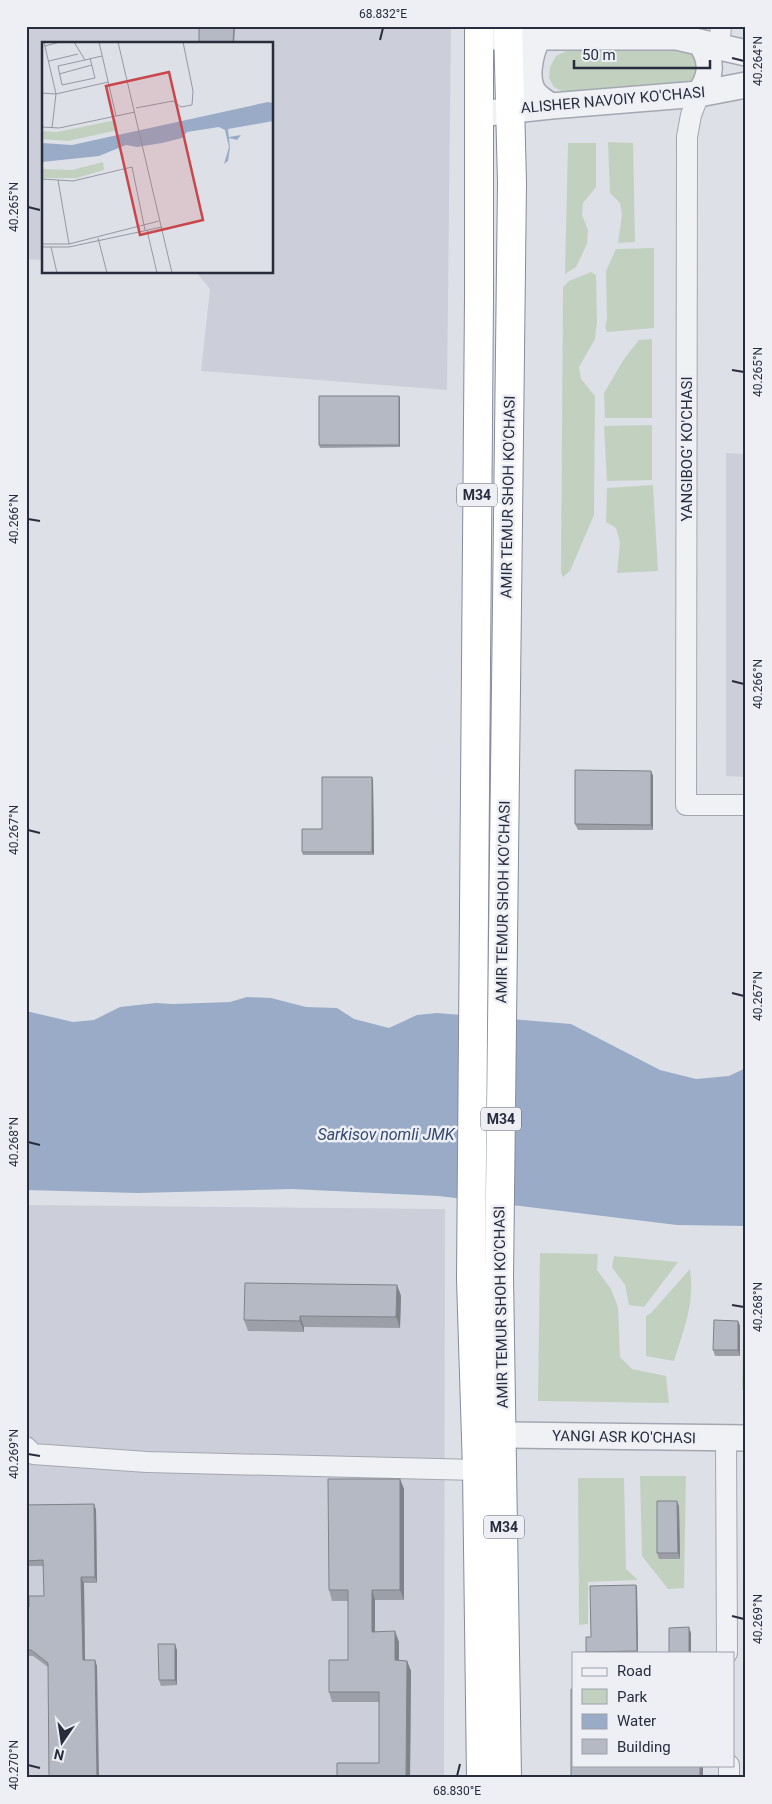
<svg xmlns="http://www.w3.org/2000/svg" width="772" height="1804" font-family="Roboto,sans-serif">
<style>
.built{fill:#cccfd9}
.green{fill:#c2d1bf}
.water{fill:#99abc6}
.lines{fill:none;stroke-linecap:round;stroke-linejoin:round}
.minor-casing{stroke:#a4a7b1;stroke-width:22}
.tertiary-casing{stroke:#a4a7b1;stroke-width:28}
.trunk-casing{stroke:#868c9d;stroke-width:30}
.minor{stroke:#f0f1f5;stroke-width:20}
.tertiary{stroke:#f0f1f5;stroke-width:25}
.trunk{stroke:#fff;stroke-width:28}
.wall{fill:#9c9fa8}
.shaded-wall{fill:#7f8288}
.building{fill:#b5b9c3;stroke:#7f8288}
.ticks{fill:none;stroke:#282d3d;stroke-width:2}
.labels{text-anchor:middle;stroke-width:5;stroke-linejoin:round;paint-order:stroke}
.shield{fill:#edeff5;stroke:#636774;stroke-width:1}
.shield-label{font-size:14px;font-weight:bold;fill:#282d3d}
.street-label{font-size:15px;fill:#282d3d;stroke:#edeff5}
.water-label{font-size:16px;font-style:italic;fill:#33486f;stroke:#edeff5}
.inset-road{fill:none;stroke:#9598a3;stroke-width:1}
.view{fill:#c9464c;fill-opacity:0.15;stroke:#c9464c;stroke-width:2.5}
.inset-edge{fill:none;stroke:#282d3d;stroke-width:2.5}
.neatline{fill:none;stroke:#282d3d;stroke-width:2}
.ticks-label{font-size:12px;text-anchor:middle;fill:#282d3d}
</style>
<rect width="100%" height="100%" fill="#dee0e7"/>
<path class="built" d="M 26,26 L 451,26 L 447,390 L 201,371 L 210,289 L 197,273 L 272,272 L 272,44 L 44,44 L 44,260 L 26,259 Z
M 726,453 L 746,454 L 746,777 L 726,776 Z
M 26,1205 L 445,1209 L 444,1778 L 26,1778 Z"/>
<path class="green" d="M 568,50 L 695,51 L 707,87 L 565,93 L 554,87 L 549,78 L 550,67 L 556,56 Z
M 608,142 L 633,143 L 635,242 L 618,243 L 622,215 L 620,203 L 610,193 Z
M 568,143 L 596,143 L 596,187 L 583,203 L 582,215 L 588,230 L 587,244 L 576,267 L 565,274 Z
M 654,248 L 654,328 L 607,332 L 605,327 L 607,320 L 606,271 L 616,249 Z
M 591,272 L 596,275 L 597,321 L 595,339 L 579,367 L 581,379 L 595,396 L 594,515 L 570,571 L 563,577 L 561,573 L 563,287 L 569,281 Z
M 652,339 L 652,418 L 605,418 L 604,393 L 624,359 L 639,340 Z
M 652,425 L 652,480 L 607,481 L 604,426 Z
M 653,485 L 658,571 L 617,573 L 620,543 L 616,528 L 606,522 L 607,488 Z
M 540,1253 L 598,1254 L 597,1270 L 611,1289 L 618,1307 L 620,1357 L 632,1369 L 666,1376 L 669,1403 L 538,1401 Z
M 614,1256 L 678,1262 L 644,1307 L 629,1305 L 625,1285 L 612,1267 Z
M 690,1269 C 695,1304 684,1328 674,1361 L 646,1356 L 646,1316 L 651,1313 Z
M 744,1274 L 746,1274 L 746,1390 L 742,1390 Z
M 640,1476 L 686,1476 L 684,1588 L 668,1589 L 642,1556 Z
M 578,1478 L 624,1478 L 626,1569 L 638,1580 L 588,1582 L 588,1624 L 579,1625 Z"/>
<path class="water" d="M 247,997 L 271,998 L 306,1007 L 337,1008 L 354,1019 L 389,1028 L 417,1015 L 437,1013 L 571,1024 L 660,1070 L 696,1079 L 729,1076 L 746,1068 L 746,1226 L 677,1225 L 439,1196 L 292,1189 L 138,1193 L 26,1190 L 26,1011 L 73,1022 L 94,1020 L 120,1007 L 156,1003 L 173,1004 L 230,1002 Z"/>
<g class="lines">
<defs>
<path id="minor" d="M 719,48 L 721,26
M 699,94 L 691,115 L 687,137 L 686,805 L 746,805
M 726,1438 L 727,1653
M 26,1447 L 33,1454 L 147,1462 L 477,1470
M 729,1765 L 729,1778"/>
<path id="tertiary" d="M 479,37 L 677,37 L 746,53
M 538,38 C 530,53 523,83 537,96 C 541,100 546,103 551,106
M 699,94 C 712,76 713,61 700,42
M 479,114 L 551,106 L 699,94 L 746,85
M 503,1435 L 746,1438"/>
<path id="trunk" d="M 479,26 L 479,298 L 471,1279 L 477,1470 L 481,1778
M 507,1778 L 499,1277 L 512,183 L 508,26"/>
</defs>
<use href="#minor" class="minor-casing"/>
<use href="#tertiary" class="tertiary-casing"/>
<use href="#trunk" class="trunk-casing"/>
<use href="#minor" class="minor"/>
<use href="#tertiary" class="tertiary"/>
<use href="#trunk" class="trunk"/>
</g>
<path class="wall" d="M 399,396 L 400,398 L 400,447 L 320,448 L 319,445 Z
M 651,771 L 653,776 L 653,830 L 578,830 L 575,824 Z
M 372,777 L 373,780 L 374,855 L 303,855 L 302,852 L 322,829 Z
M 397,1285 L 401,1296 L 400,1328 L 304,1327 L 304,1332 L 248,1331 L 244,1320 Z
M 738,1321 L 740,1326 L 740,1356 L 715,1356 L 713,1350 Z
M 400,1479 L 404,1489 L 404,1600 L 375,1600 L 375,1631 L 399,1642 L 399,1660 L 407,1661 L 411,1671 L 410,1778 L 337,1778 L 379,1763 L 379,1702 L 332,1702 L 329,1692 L 348,1660 L 348,1601 L 332,1601 L 329,1590 Z
M 94,1504 L 96,1510 L 97,1583 L 84,1583 L 85,1660 L 97,1666 L 48,1667 L 33,1656 L 26,1656 L 26,1607 L 29,1607 L 44,1596 L 43,1566 L 26,1566 L 26,1505 Z
M 679,1506 L 680,1559 L 659,1559 L 657,1553 Z
M 636,1585 L 637,1588 L 638,1653 L 586,1653 L 586,1637 L 591,1637 Z
M 177,1650 L 177,1685 L 161,1686 L 159,1680 Z
M 573,1765 L 703,1778 L 572,1778 L 571,1776 Z"/>
<path class="shaded-wall" d="M 234,26 L 235,26 L 234,44 L 233,44 Z
M 399,396 L 400,398 L 400,447 L 399,445 Z
M 651,771 L 653,776 L 653,830 L 651,825 Z
M 372,777 L 373,780 L 374,855 L 372,852 Z
M 397,1285 L 401,1296 L 400,1328 L 396,1317 Z
M 300,1316 L 304,1327 L 304,1332 L 300,1321 Z
M 738,1321 L 740,1326 L 740,1356 L 738,1350 Z
M 400,1479 L 404,1489 L 404,1600 L 400,1590 Z
M 677,1501 L 679,1506 L 680,1559 L 678,1553 Z
M 94,1504 L 96,1510 L 97,1583 L 95,1577 Z
M 81,1577 L 84,1583 L 85,1666 L 83,1660 Z
M 636,1585 L 637,1588 L 638,1653 L 637,1651 Z
M 372,1590 L 375,1600 L 375,1642 L 372,1632 Z
M 689,1627 L 691,1633 L 691,1653 L 689,1653 Z
M 395,1631 L 399,1642 L 399,1671 L 395,1660 Z
M 175,1644 L 177,1650 L 177,1685 L 175,1680 Z
M 95,1660 L 97,1666 L 99,1778 L 97,1778 Z
M 407,1661 L 411,1671 L 410,1778 L 406,1778 Z
M 700,1765 L 703,1765 L 703,1778 L 700,1778 Z"/>
<path class="building" d="M 199,26 L 234,26 L 233,44 L 199,44 Z
M 319,396 L 399,396 L 399,445 L 319,445 Z
M 575,770 L 651,771 L 651,825 L 575,824 Z
M 322,777 L 372,777 L 372,852 L 302,852 L 302,829 L 322,829 Z
M 245,1283 L 397,1285 L 396,1317 L 300,1316 L 300,1321 L 244,1320 Z
M 714,1320 L 738,1321 L 738,1350 L 713,1350 Z
M 328,1479 L 400,1479 L 400,1590 L 372,1590 L 372,1632 L 395,1631 L 395,1660 L 407,1661 L 406,1778 L 337,1778 L 337,1763 L 379,1763 L 379,1692 L 329,1692 L 329,1660 L 348,1660 L 348,1590 L 329,1590 Z
M 657,1501 L 677,1501 L 678,1553 L 657,1553 Z
M 94,1504 L 95,1577 L 81,1577 L 83,1660 L 95,1660 L 97,1778 L 49,1778 L 48,1663 L 31,1650 L 26,1650 L 26,1607 L 29,1607 L 29,1596 L 44,1596 L 43,1560 L 26,1561 L 26,1505 Z
M 636,1585 L 637,1651 L 586,1652 L 586,1637 L 591,1637 L 590,1586 Z
M 689,1627 L 689,1653 L 669,1653 L 669,1628 Z
M 158,1644 L 175,1644 L 175,1680 L 159,1680 Z
M 571,1689 L 573,1689 L 573,1765 L 700,1765 L 700,1778 L 679,1778 L 679,1776 L 571,1776 Z"/>
<path class="ticks" d="M 380,40 L 383,28M 732,58 L 744,61M 28,207 L 40,210M 732,370 L 744,372M 28,519 L 40,521M 732,681 L 744,684M 28,830 L 40,833M 732,993 L 744,996M 28,1142 L 40,1145M 732,1305 L 744,1307M 28,1454 L 40,1456M 732,1616 L 744,1619M 28,1765 L 40,1768M 457,1776 L 460,1764"/>
<g class="labels">
<g class="shield">
<rect x="457" y="483.5" width="40" height="23" rx="4"/>
<rect x="481" y="1107.5" width="40" height="23" rx="4"/>
<rect x="484" y="1515.5" width="40" height="23" rx="4"/>
</g>
<g class="shield-label">
<text x="477" y="500">M34</text>
<text x="501" y="1124">M34</text>
<text x="504" y="1532">M34</text>
</g>
<g class="street-label">
<text transform="translate(613 100) rotate(-5)" y="5">ALISHER NAVOIY KO'CHASI</text>
<text transform="translate(687 449) rotate(-90)" y="5">YANGIBOG‘ KO'CHASI</text>
<text transform="translate(508 497) rotate(-89)" y="5">AMIR TEMUR SHOH KO'CHASI</text>
<text transform="translate(503 902) rotate(-89)" y="5">AMIR TEMUR SHOH KO'CHASI</text>
<text transform="translate(501 1307) rotate(-91)" y="5">AMIR TEMUR SHOH KO'CHASI</text>
<text transform="translate(624 1437) rotate(1)" y="5">YANGI ASR KO'CHASI</text>
</g>
<g class="water-label">
<text x="386" y="1140">Sarkisov nomli JMK</text>
</g>
</g>
<g transform="translate(42 42)">
<rect width="231" height="231" fill="#dee0e7"/>
<path d="M 74,78 L 76,88 L 26,99 L 0,97 L 0,89 L 15,90 ZM 61,120 L 62,128 L 35,136 L 0,136 L 0,127 L 30,128 Z" fill="#c2d1bf"/>
<path d="M 226,60 L 231,61 L 231,79 L 186,87 L 187,95 L 199,93 L 195,98 L 187,96 L 188,106 L 186,119 L 182,122 L 187,105 L 183,88 L 177,85 L 145,90 L 140,96 L 120,101 L 95,105 L 84,103 L 57,114 L 0,120 L 0,101 L 30,103 Z" fill="#99abc6"/>
<path class="inset-road" d="M 2,0 L 14,52 L 10,86M 32,0 L 43,18 L 60,14M 57,0 L 74,74M 76,0 L 130,231M 3,4 L 18,0M 43,18 L 16,24 L 20,43 L 53,36 L 48,16M 7,19 L 36,12M 17,32 L 50,23M 0,51 L 14,52 L 66,40M 94,66 L 131,59 L 139,65 L 150,63 L 151,49 L 141,0M 0,85 L 17,86 L 93,70M 0,137 L 31,139 L 90,125 L 103,188M 16,138 L 27,202M 105,188 L 115,231M 56,196 L 65,231M 0,202 L 27,202 L 117,179M 0,205 L 27,205 L 120,185M 9,205 L 15,231"/>
<path class="view" d="M 127,30 L 161,178 L 98,193 L 64,44 Z"/>
<rect width="231" height="231" class="inset-edge"/>
</g>
<rect width="772" height="1804" fill="none" stroke="#edeff5" stroke-width="55"/>
<rect x="572" y="1652" width="162" height="115" fill="#edeff5" stroke="#9ea1ab"/>
<rect x="582" y="1668" width="25" height="8" fill="#f0f1f5" stroke="#9ea1ab"/>
<text x="617" y="1676" font-size="15" fill="#282d3d">Road</text>
<rect x="582" y="1689" width="25" height="15" fill="#c2d1bf" stroke="#9ea1ab"/>
<text x="617" y="1702" font-size="15" fill="#282d3d">Park</text>
<rect x="582" y="1714" width="25" height="15" fill="#99abc6" stroke="#9ea1ab"/>
<text x="617" y="1726" font-size="15" fill="#282d3d">Water</text>
<rect x="582" y="1739" width="25" height="15" fill="#b5b9c3" stroke="#9ea1ab"/>
<text x="617" y="1752" font-size="15" fill="#282d3d">Building</text>
<g transform="translate(62 1742) rotate(193)" stroke="#edeff5" stroke-width="4" paint-order="stroke">
<path d="M0-4L9 19L0 12L-9 19Z" fill="#282d3d"/>
<text y="-8" font-size="14" font-weight="bold" text-anchor="middle" fill="#282d3d">N</text>
</g>
<path d="M574 60v8h136v-8" fill="none" stroke="#282d3d" stroke-width="2.5"/>
<text x="582" y="60" font-size="15" fill="#282d3d" stroke="#edeff5" stroke-width="4" paint-order="stroke">50 m</text>
<rect x="28" y="28" width="716" height="1748" class="neatline"/>
<g class="ticks-label">
<text x="383" y="18">68.832°E</text>
<text transform="translate(758 61) rotate(-90)" y="4">40.264°N</text>
<text transform="translate(14 207) rotate(-90)" y="4">40.265°N</text>
<text transform="translate(758 372) rotate(-90)" y="4">40.265°N</text>
<text transform="translate(14 519) rotate(-90)" y="4">40.266°N</text>
<text transform="translate(758 684) rotate(-90)" y="4">40.266°N</text>
<text transform="translate(14 830) rotate(-90)" y="4">40.267°N</text>
<text transform="translate(758 996) rotate(-90)" y="4">40.267°N</text>
<text transform="translate(14 1142) rotate(-90)" y="4">40.268°N</text>
<text transform="translate(758 1307) rotate(-90)" y="4">40.268°N</text>
<text transform="translate(14 1454) rotate(-90)" y="4">40.269°N</text>
<text transform="translate(758 1619) rotate(-90)" y="4">40.269°N</text>
<text transform="translate(14 1765) rotate(-90)" y="4">40.270°N</text>
<text x="457" y="1795">68.830°E</text>
</g>
</svg>
